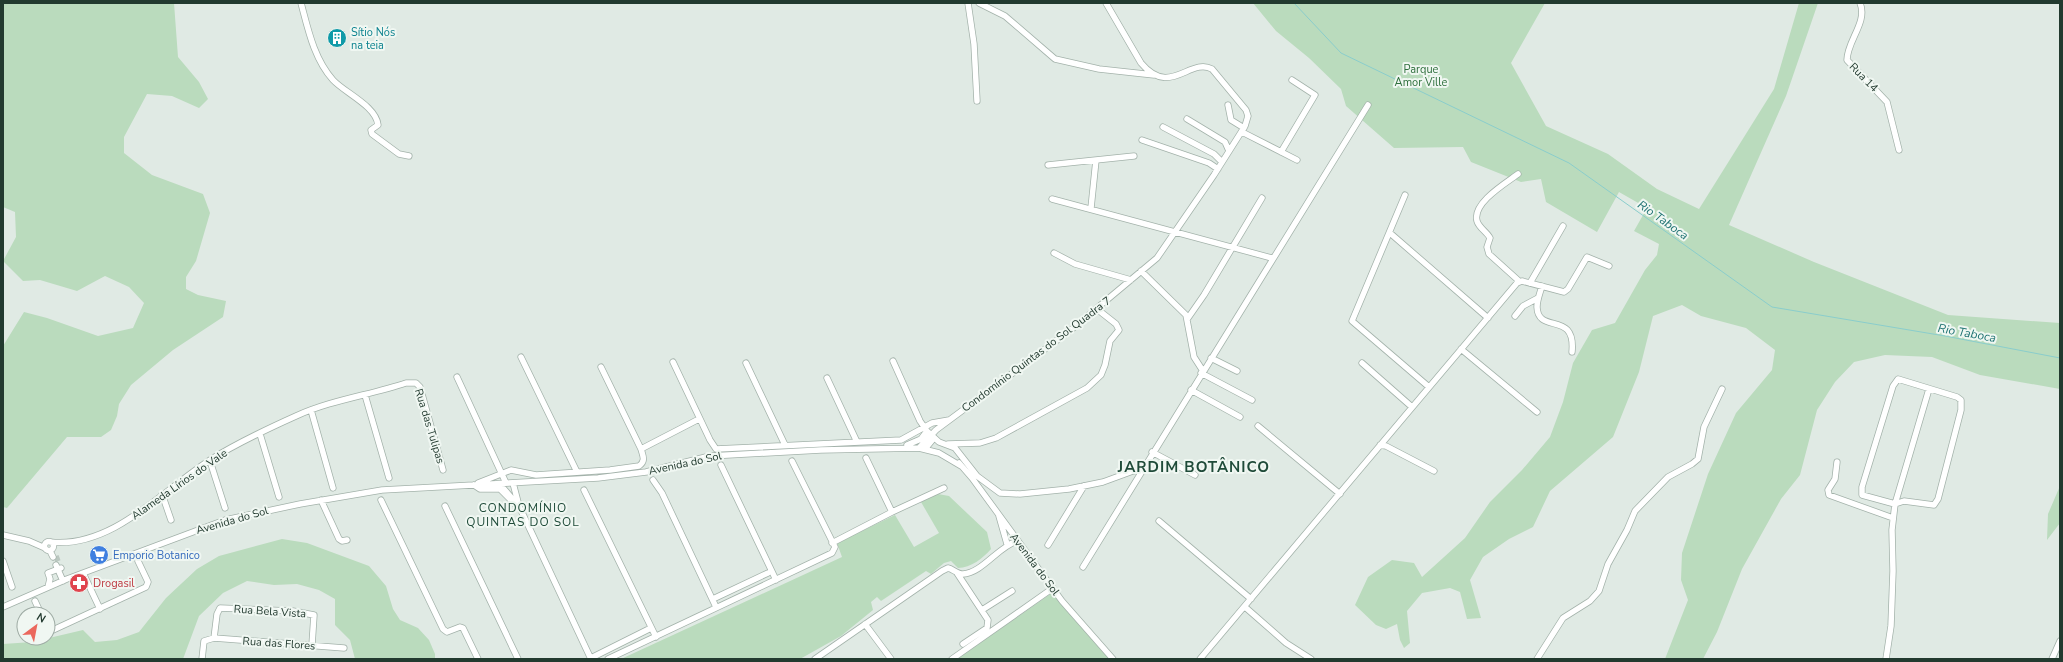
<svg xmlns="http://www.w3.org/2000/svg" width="2063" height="662" font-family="'Nunito Sans',sans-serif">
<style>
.green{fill:#badbbd}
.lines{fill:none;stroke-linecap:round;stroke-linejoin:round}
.stream{stroke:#8acdcc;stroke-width:1}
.minor-tunnel{stroke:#bac7c0;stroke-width:5.5;stroke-dasharray:5.5 3;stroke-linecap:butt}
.minor-casing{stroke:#a3b2aa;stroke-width:7}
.minor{stroke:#fff;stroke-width:5.5}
.labels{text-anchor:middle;stroke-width:4;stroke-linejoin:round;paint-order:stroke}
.culture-label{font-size:11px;fill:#0d838f;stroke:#f0f7f2;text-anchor:start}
.park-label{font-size:11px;fill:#2e6f3c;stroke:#f0f7f2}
.street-label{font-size:11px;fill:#223a2f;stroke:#f0f7f2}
.shop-label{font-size:11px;fill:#366cbe;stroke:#f0f7f2;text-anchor:start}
.health-label{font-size:11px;fill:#be3a42;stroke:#f0f7f2;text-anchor:start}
.water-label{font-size:12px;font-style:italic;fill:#1f7373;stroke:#f0f7f2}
.neighbourhood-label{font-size:12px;letter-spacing:1px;fill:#1f4b39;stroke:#f0f7f2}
.district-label{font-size:15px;font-weight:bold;letter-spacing:1px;fill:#1f4b39;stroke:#f0f7f2}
</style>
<rect width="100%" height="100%" fill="#e0eae4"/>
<path class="green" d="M 3,3 L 174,3 L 178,57 L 199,82 L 208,99 L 199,108 L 172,96 L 147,94 L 124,137 L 124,153 L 152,175 L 203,194 L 210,213 L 196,261 L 186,277 L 186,289 L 198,295 L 226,301 L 223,317 L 173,350 L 131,385 L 119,404 L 117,416 L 111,430 L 101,437 L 67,437 L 7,508 L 3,507 L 3,346 L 24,312 L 47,318 L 98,336 L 133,328 L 144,303 L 129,287 L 105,276 L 77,291 L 40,280 L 23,281 L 3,261 L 16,237 L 15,212 L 3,207 Z
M 1253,3 L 1545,3 L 1511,63 L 1546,126 L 1608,154 L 1657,189 L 1699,209 L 1774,89 L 1799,3 L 1818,3 L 1786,96 L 1729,225 L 1814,262 L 1948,315 L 2060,323 L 2060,389 L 1980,375 L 1932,357 L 1885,355 L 1854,362 L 1835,382 L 1817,410 L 1800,475 L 1781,499 L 1742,569 L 1717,632 L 1703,659 L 1665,659 L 1688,600 L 1681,580 L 1682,553 L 1708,474 L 1736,413 L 1772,370 L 1775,350 L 1746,328 L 1701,316 L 1682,305 L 1653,316 L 1639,372 L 1613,437 L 1550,491 L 1533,527 L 1509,539 L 1483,557 L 1470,580 L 1481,618 L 1467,619 L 1460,592 L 1450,588 L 1422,593 L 1407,611 L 1410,643 L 1404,648 L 1400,640 L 1397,624 L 1386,629 L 1376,625 L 1355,605 L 1368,577 L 1392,560 L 1414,563 L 1422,577 L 1465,538 L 1490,502 L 1522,470 L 1550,437 L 1563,402 L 1573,363 L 1592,330 L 1615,323 L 1645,270 L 1657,255 L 1659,244 L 1634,231 L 1647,208 L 1619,192 L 1597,232 L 1546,202 L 1541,179 L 1521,182 L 1471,162 L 1463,147 L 1394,148 L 1346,106 L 1341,89 L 1309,58 L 1276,31 Z
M 2060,486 L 2060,523 L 2047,540 L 2048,514 Z
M 938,494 L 949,496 L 987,532 L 991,549 C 983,558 971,568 958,568 L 951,561 L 944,563 L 931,574 L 926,571 L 881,601 L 877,597 L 871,602 L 873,610 L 841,636 L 800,659 L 621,659 L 842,557 L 837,543 L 895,515 L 914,547 L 939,533 L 921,502 Z
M 282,539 L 307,543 L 369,566 L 386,586 L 393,609 L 400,620 L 418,628 L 429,640 L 435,654 L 435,659 L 355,659 L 350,640 L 335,625 L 335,599 L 319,590 L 297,584 L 274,585 L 247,581 L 223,593 L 199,616 L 183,659 L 3,659 L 3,644 L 32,642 L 83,630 L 95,642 L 117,640 L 139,632 L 166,598 L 197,569 L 219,556 Z
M 1056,590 L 1111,659 L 957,659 Z"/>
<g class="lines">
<path class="stream" d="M 1294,3 L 1341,53 L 1569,163 L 1772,307 L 1945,336 L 2060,358"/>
<path class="minor-tunnel" d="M 56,556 L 59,564"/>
<defs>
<path id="minor" d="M 301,3 C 308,29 314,59 333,80 C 345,93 376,106 378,125 L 371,130 L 372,134 L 399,154 L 409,156
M 968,3 L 974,44 L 977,101
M 979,3 L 1005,16 L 1055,59 L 1099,69 L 1154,75
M 1860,3 C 1868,22 1847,41 1847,60 L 1887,102 L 1899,150
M 1228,105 L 1231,120 L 1244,128
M 1187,119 L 1225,142 L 1229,151
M 1163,127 L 1214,154 L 1222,162
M 1242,132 L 1297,160
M 1142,140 L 1209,163 L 1218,169
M 1281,152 L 1315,95 L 1292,80
M 1048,165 L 1134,156
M 1518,174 C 1506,183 1472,203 1477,221 C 1479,228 1487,232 1490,238 L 1487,247 L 1489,254 L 1519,281
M 1405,195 L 1352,321 L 1429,387
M 1052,199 L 1272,258
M 1091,208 L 1096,160
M 1390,233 L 1488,318
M 1054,253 L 1075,264 L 1131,280
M 1141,271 L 1186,315 L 1194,357 L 1203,371
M 1530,283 L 1563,226
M 1542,286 C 1540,293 1537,300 1537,307 C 1538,335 1576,310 1572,352
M 1515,316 L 1523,306 L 1538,298
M 1188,318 L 1204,295 L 1262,198
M 1461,349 L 1537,412
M 521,357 L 577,472
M 1211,358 L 1237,371
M 893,361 L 920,421 L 927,431 L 939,442 L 955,448 L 977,476 L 1000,493 L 1020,494 L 1069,489 L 1103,482 L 1133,471 L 1141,470
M 673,362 L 710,440 L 716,449 L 901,440 L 932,423 L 949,420
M 746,363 L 785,445
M 1362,363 L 1412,407
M 601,367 L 641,449
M 1201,373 L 1252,400
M 457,377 L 506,483
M 827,378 L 857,442
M 1898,379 L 1957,397 L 1961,400 L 1961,410 L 1938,499 L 1934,505 L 1904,501 L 1895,504 L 1862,495 L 1862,487 L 1893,386 Z
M 1191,390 L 1240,417
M 365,395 L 389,478
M 311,410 L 333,488
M 1258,426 L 1340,494
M 260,434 L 279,497
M 948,444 L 980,443 L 996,438 L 1087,388 L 1101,375 L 1105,365 L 1110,341 L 1119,330 L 1116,324 L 1097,309
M 907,445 L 921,439 L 927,431
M 1380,445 L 1386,446 L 1434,471
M 919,448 L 936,430 L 1072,329 L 1157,258 L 1214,175 L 1245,126 L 1248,116 L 1246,110 L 1212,69 C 1190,57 1170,98 1141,63 L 1106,3
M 925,449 L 934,438
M 1152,452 L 1195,475
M 866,458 L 892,512
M 210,461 L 225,508
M 1837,462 L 1835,479 L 1828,490 L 1829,495 L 1893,518
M 959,463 L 972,478 L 1062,601 L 1113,659
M 721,465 L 776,580
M 653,480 L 662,493 L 716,607
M 478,483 L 511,470 L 536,475 L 610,470 L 639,466 C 646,461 643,456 641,449 L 699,419
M 513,483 L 519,506 L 591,659
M 474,485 L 480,489 L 504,489 L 516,503
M 500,489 L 515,504
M 584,490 L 656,637
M 162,494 L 171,520
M 321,500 L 339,539 L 342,541 L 347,540
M 381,500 L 443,629 L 447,632 L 460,627 L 463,628 L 478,659
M 445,506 L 518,659
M 999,516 L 1007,544
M 1159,521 L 1251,599
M 3,535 L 29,541 L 45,548
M44.5 546a4.5 4.5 0 1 1 9 0a4.5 4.5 0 1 1-9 0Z
M 50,542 C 111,549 162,491 210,460 C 237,443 267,429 296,416 C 331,400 370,395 406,383 L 416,383 L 420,387 L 443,470
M 832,543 L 892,512 L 944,488
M 1048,545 L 1084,486
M 50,551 L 53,557
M 3,561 L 12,587
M 56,565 L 63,581
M 1083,567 L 1368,105
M 83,573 L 100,609
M 957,573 L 988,620 L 987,628 L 963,644
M 48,587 L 50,579 L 48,573 L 61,568
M 715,598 L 768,573
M 35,601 L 41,614
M 3,607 L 67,579 L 225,520 L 300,504 L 382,490 L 598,478 L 646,472 L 710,456 L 821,450 L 919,448 L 939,453 L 961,466
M 1245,607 L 1286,643 L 1311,659
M 982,610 L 1012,591
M 865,624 L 891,659
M 48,629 L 53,630 L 146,587 L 148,582 L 138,561
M 214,638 L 217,614 L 220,608 L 293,611 L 314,615 L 312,645
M 591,658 L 651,628
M 202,659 L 204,641 L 214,638 L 344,648
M 608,659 L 832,553 L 835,547 L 792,461
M 815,659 L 942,571 L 948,568 C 953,569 957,574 963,574 C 982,573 998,547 1017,541
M 952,659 L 1053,588
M 1200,659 L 1517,283 L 1522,281 L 1564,292 L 1568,289 L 1587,257 L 1609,266
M 1537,659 L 1563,618 L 1590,601 L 1599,591 L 1608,564 L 1627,530 L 1635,511 L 1668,477 L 1692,464 L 1698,459 L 1704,427 L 1722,389
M 1886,659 L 1891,626 L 1893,571 L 1892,530 L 1895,504 L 1929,389
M 2052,659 L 2060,641"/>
</defs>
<use href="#minor" class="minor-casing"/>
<use href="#minor" class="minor"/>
</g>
<defs>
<symbol id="building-disc" viewBox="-11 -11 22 22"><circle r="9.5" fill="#0f9aa8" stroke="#f0f7f2"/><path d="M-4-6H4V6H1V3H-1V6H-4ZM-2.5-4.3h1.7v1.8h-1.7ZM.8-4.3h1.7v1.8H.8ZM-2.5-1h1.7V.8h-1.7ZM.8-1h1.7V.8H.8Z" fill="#fff"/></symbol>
<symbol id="supermarket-disc" viewBox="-11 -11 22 22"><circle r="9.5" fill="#3f7fe0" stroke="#f0f7f2"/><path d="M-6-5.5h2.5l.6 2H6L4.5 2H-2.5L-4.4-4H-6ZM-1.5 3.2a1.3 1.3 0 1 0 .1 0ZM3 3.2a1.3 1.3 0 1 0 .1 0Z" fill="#fff"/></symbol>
<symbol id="pharmacy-disc" viewBox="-11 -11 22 22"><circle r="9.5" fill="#e0444e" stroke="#f0f7f2"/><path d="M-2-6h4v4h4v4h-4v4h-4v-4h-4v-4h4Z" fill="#fff"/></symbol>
</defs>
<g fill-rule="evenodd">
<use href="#building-disc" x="326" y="27" width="22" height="22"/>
<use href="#supermarket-disc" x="88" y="544" width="22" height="22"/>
<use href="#pharmacy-disc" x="68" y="572" width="22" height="22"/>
</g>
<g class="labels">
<g class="culture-label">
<text x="351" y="36">Sítio Nós<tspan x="351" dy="13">na teia</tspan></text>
</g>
<g class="park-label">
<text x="1421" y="73">Parque<tspan x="1421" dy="13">Amor Ville</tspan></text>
</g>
<g class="street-label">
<text transform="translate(1864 77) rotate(45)" y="4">Rua 14</text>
<text transform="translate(1036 354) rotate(-37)" y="4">Condomínio Quintas do Sol Quadra 7</text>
<text transform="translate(430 426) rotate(73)" y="4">Rua das Tulipas</text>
<text transform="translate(685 463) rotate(-12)" y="4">Avenida do Sol</text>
<text transform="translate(179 484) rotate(-35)" y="4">Alameda Lírios do Vale</text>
<text transform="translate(232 520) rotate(-16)" y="4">Avenida do Sol</text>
<text transform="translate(1035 564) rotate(53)" y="4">Avenida do Sol</text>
<text transform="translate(270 611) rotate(4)" y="4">Rua Bela Vista</text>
<text transform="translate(279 643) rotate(4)" y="4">Rua das Flores</text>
</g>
<g class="shop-label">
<text x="113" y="559">Emporio Botanico</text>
</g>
<g class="health-label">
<text x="93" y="587">Drogasil</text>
</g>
<g class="water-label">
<text transform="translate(1663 220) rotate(35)" y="4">Rio Taboca</text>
<text transform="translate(1967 333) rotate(10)" y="4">Rio Taboca</text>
</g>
<g class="neighbourhood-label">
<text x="523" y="512">CONDOMÍNIO<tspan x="523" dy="14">QUINTAS DO SOL</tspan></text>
</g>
<g class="district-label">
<text x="1194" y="472">JARDIM BOTÂNICO</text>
</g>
</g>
<rect width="2063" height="662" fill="none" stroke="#223a2f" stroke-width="8"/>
<g transform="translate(36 626) rotate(32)"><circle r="19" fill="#f0f7f2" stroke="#9eaba4"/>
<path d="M0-3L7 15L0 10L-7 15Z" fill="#eb685d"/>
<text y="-6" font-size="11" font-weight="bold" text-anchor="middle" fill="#223a2f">N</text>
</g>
</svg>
